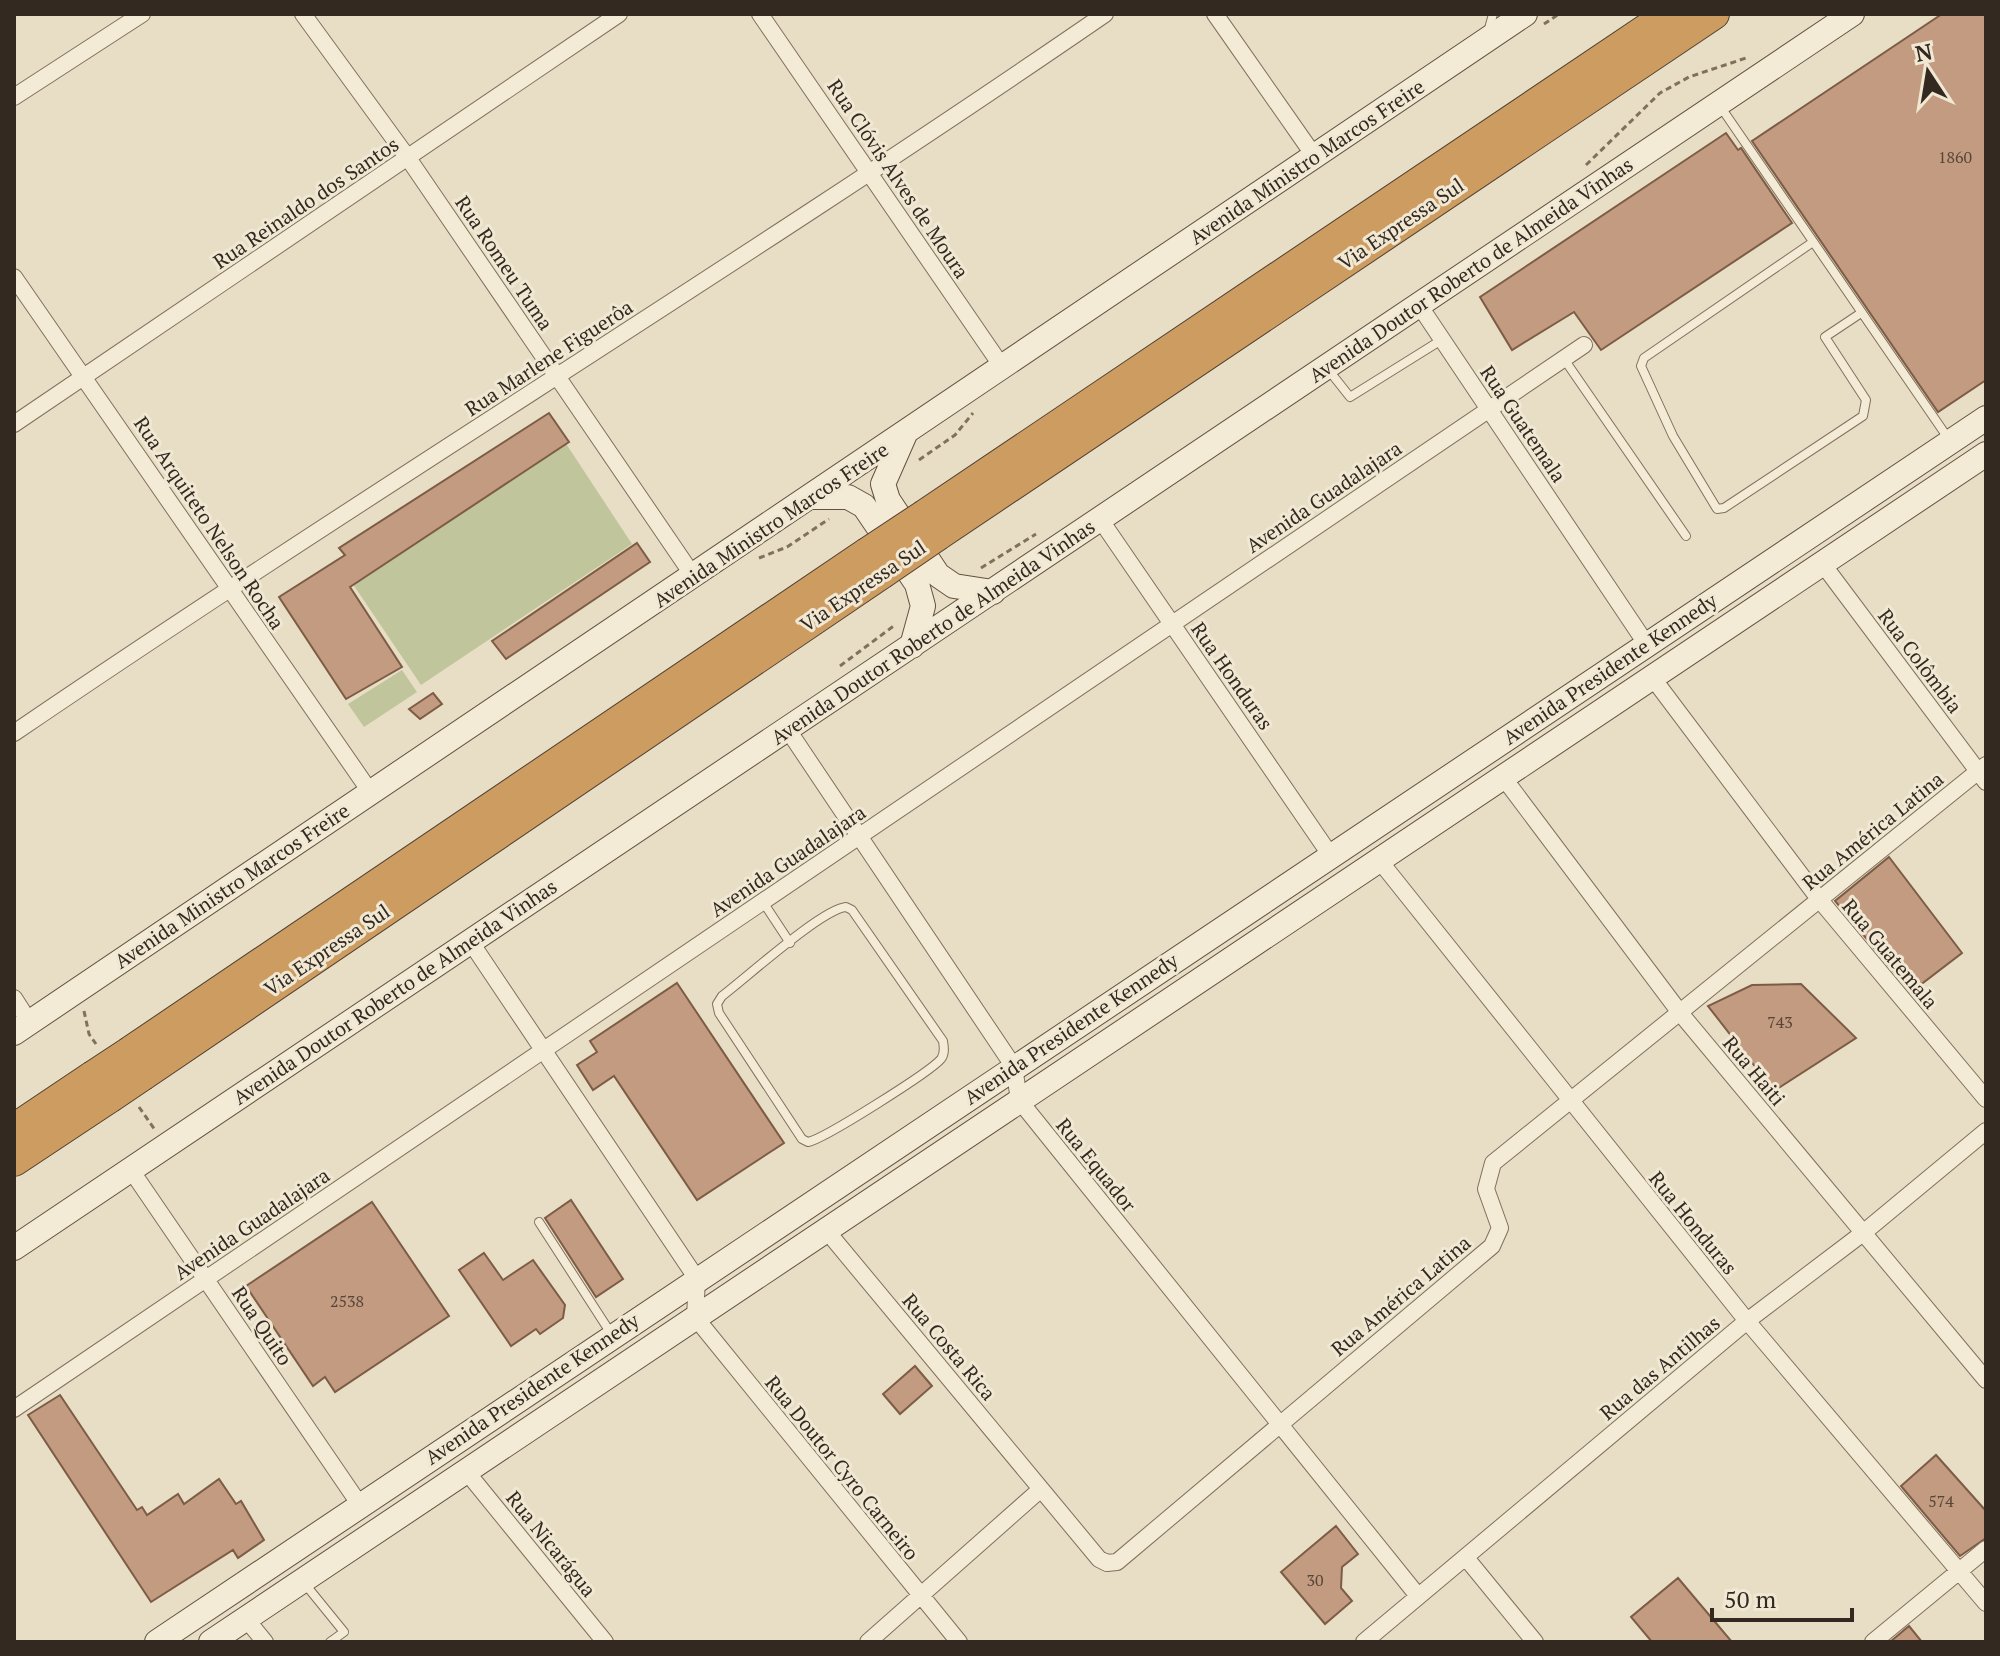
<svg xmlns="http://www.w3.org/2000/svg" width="2000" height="1656" font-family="'PT Serif',serif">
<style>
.green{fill:#c0c59b}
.building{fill:#c29b80;stroke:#7d5c46;stroke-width:2}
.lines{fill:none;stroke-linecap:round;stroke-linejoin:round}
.lane-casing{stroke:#81705d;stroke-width:10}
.street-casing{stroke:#81705d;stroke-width:18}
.secondary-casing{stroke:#635241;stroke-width:26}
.highway-casing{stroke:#4f3f31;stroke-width:32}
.path{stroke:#81705d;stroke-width:3;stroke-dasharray:6 4;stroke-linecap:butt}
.lane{stroke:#f4ebd7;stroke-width:8}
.street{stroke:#f4ebd7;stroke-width:16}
.secondary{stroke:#f4ebd7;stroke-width:24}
.highway{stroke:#cd9c60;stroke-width:30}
.highway-bridge-casing{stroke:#4f3f31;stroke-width:32;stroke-linecap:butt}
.highway-bridge{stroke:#cd9c60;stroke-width:30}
.labels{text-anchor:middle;stroke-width:6;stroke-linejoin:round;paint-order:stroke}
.number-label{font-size:16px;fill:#574638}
.street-label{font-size:20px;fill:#332920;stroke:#f1e8d4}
</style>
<rect width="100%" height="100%" fill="#e8dec5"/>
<path class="green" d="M 557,430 L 632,544 L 421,685 L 344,571 Z
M 402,670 L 417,692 L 364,727 L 348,704 Z"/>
<path class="building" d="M 1942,14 L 1986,14 L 1986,380 L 1938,412 L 1752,141 Z
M 1726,133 L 1738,150 L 1741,148 L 1792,223 L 1601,350 L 1574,312 L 1512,350 L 1480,297 Z
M 549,413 L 569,442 L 350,587 L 402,667 L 346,699 L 279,597 L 345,555 L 339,548 Z
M 637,543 L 650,562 L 506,659 L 492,641 Z
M 433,693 L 442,704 L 420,719 L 409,709 Z
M 1889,857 L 1962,953 L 1911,992 L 1835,901 Z
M 677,983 L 784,1143 L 697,1200 L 614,1076 L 593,1090 L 577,1065 L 597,1052 L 590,1041 Z
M 1801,984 L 1856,1038 L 1774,1091 L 1708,1006 L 1752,985 Z
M 571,1200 L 623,1279 L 596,1297 L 545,1218 Z
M 372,1202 L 449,1316 L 335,1392 L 325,1377 L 313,1386 L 246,1286 Z
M 484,1253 L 503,1280 L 533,1260 L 565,1305 L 563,1318 L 540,1334 L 536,1329 L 511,1346 L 459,1270 Z
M 915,1366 L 932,1386 L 900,1414 L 883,1394 Z
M 60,1395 L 137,1510 L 142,1507 L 147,1515 L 178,1494 L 184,1504 L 219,1479 L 236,1504 L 241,1501 L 264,1540 L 238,1558 L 233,1550 L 151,1602 L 28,1415 Z
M 1936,1455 L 1986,1511 L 1986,1538 L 1960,1556 L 1901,1486 Z
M 1336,1526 L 1358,1554 L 1342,1567 L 1341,1588 L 1352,1601 L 1325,1624 L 1281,1572 Z
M 1678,1578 L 1732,1642 L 1652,1642 L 1631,1617 Z
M 1909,1626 L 1922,1642 L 1890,1642 Z"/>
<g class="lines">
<defs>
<path id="lane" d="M 1488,32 L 1493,14
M 1720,106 L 1950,441
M 1813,242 L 1644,358 L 1641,366 L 1673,436 L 1717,509 L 1724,508 L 1863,416 L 1866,400 L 1825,337 L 1861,313
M 1564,359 L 1686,536
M 1327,368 L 1350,397 L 1443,339
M 763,902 L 790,943
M 846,907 L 852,910 L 943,1041 C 944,1047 945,1054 941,1059 C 930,1072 824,1139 808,1142 L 802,1139 L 719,1013 L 717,1004 L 722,996 C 746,978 822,909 846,907 Z
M 539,1222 L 612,1335
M 305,1584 L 344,1632 L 330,1642"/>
<path id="street" d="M 303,14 L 408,158 L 694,577
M 760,14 L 1003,368
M 1215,14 L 1315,157
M 14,97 L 142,14
M 14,277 L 371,793
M 1419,305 L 1647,645
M 14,424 L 619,14
M 1100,519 L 1331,856
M 1822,563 L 1986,782
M 1652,677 L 1819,899 L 1986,1099
M 788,730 L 1014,1067 L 1019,1100 L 1418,1596
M 14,733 C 374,488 746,261 1105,14
M 1503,777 L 1681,1014 L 1986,1380
M 1379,860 L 1747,1321 L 1986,1603
M 470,941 L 697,1279 L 695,1317 L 959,1642
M 14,998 L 30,1023
M 131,1170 L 360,1505
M 826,1230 L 1041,1489
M 14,1409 L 1584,345
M 466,1471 L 605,1642
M 1467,1559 L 1535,1642
M 246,1619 L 265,1642
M 868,1642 L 1041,1489 L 1099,1559 L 1107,1563 L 1117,1562 L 1492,1246 L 1500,1228 L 1486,1189 L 1493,1163 L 1986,765
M 1364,1642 L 1747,1321 L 1863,1233 L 1986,1131
M 1873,1642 L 1986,1549"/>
<path id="secondary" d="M 905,434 L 883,484 L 888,500 L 938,575 L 954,586 L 993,592
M 813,497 L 848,497 L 864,506 L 917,584 L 923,606 L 912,646
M 14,1033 L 1525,14
M 14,1248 L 1852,14
M 157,1642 L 1986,418
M 211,1642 L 1986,454"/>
<path id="highway" d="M 926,514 L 1669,14
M 938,535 L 1714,14
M 131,1051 L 867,553
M 143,1075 L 881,574
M 14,1129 L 93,1076
M 14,1161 L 109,1098"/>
</defs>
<use href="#lane" class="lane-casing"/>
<use href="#street" class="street-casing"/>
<use href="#secondary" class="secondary-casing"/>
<use href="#highway" class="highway-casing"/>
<path class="path" d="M 1544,24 L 1559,14
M 1586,165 L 1660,93 L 1689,77 L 1746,58
M 919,460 L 955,435 L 973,413
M 759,558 L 787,547 L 829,519
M 981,568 L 1036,534
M 840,666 L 895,625
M 84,1011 L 89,1034 L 96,1044
M 139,1107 L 155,1130"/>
<use href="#lane" class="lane"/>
<use href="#street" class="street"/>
<use href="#secondary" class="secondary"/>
<use href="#highway" class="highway"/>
<defs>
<path id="highway-bridge" d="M 867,553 L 926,514
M 881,574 L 938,535
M 93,1076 L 131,1051
M 109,1098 L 143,1075"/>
</defs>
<use href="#highway-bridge" class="highway-bridge-casing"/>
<use href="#highway-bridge" class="highway-bridge"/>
</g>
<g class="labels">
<g class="number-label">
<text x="1955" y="163">1860</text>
<text x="1780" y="1028">743</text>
<text x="347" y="1307">2538</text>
<text x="1941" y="1507">574</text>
<text x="1315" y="1586">30</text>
</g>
<g class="street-label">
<text transform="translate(1307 162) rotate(-34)" y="7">Avenida Ministro Marcos Freire</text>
<text transform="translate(898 179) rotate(56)" y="7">Rua Clóvis Alves de Moura</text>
<text transform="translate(306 203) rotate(-34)" y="7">Rua Reinaldo dos Santos</text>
<text transform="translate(1401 224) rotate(-34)" y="7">Via Expressa Sul</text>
<text transform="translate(504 263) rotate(56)" y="7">Rua Romeu Tuma</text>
<text transform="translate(1471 270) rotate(-34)" y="7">Avenida Doutor Roberto de Almeida Vinhas</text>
<text transform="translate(549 358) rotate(-33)" y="7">Rua Marlene Figuerôa</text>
<text transform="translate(1523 424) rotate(56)" y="7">Rua Guatemala</text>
<text transform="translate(1324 497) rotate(-34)" y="7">Avenida Guadalajara</text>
<text transform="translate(209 523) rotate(56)" y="7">Rua Arquiteto Nelson Rocha</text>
<text transform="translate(771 525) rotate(-34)" y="7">Avenida Ministro Marcos Freire</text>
<text transform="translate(863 586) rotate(-34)" y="7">Via Expressa Sul</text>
<text transform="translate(933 632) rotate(-34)" y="7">Avenida Doutor Roberto de Almeida Vinhas</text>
<text transform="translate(1920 661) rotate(53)" y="7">Rua Colômbia</text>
<text transform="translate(1610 669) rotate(-34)" y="7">Avenida Presidente Kennedy</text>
<text transform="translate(1232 676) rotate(55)" y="7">Rua Honduras</text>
<text transform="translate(1873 831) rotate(-39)" y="7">Rua América Latina</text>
<text transform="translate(788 861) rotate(-34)" y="7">Avenida Guadalajara</text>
<text transform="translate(232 886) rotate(-34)" y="7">Avenida Ministro Marcos Freire</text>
<text transform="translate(327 950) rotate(-34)" y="7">Via Expressa Sul</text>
<text transform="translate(1890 954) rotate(50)" y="7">Rua Guatemala</text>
<text transform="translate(395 992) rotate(-34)" y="7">Avenida Doutor Roberto de Almeida Vinhas</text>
<text transform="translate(1071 1029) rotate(-34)" y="7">Avenida Presidente Kennedy</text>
<text transform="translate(1754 1071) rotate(50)" y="7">Rua Haiti</text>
<text transform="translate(1096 1165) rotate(51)" y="7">Rua Equador</text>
<text transform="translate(1693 1223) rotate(51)" y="7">Rua Honduras</text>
<text transform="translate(252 1224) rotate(-34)" y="7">Avenida Guadalajara</text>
<text transform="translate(1401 1296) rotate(-40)" y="7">Rua América Latina</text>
<text transform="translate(262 1326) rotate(56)" y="7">Rua Quito</text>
<text transform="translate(949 1347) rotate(50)" y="7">Rua Costa Rica</text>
<text transform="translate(1660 1368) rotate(-40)" y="7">Rua das Antilhas</text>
<text transform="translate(532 1389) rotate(-34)" y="7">Avenida Presidente Kennedy</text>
<text transform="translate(842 1468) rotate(51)" y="7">Rua Doutor Cyro Carneiro</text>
<text transform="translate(551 1544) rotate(51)" y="7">Rua Nicarágua</text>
</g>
</g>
<rect width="2000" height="1656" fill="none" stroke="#332920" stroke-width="32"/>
<g transform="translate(1928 72) rotate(348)" stroke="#f1e8d4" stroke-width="6" paint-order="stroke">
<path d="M0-6L14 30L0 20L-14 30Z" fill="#332920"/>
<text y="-12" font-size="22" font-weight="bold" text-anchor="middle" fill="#332920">N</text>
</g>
<path d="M1712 1608v12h140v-12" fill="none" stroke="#332920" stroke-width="4"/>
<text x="1724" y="1608" font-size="24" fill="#332920" stroke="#f1e8d4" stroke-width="6" paint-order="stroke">50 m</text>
</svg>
